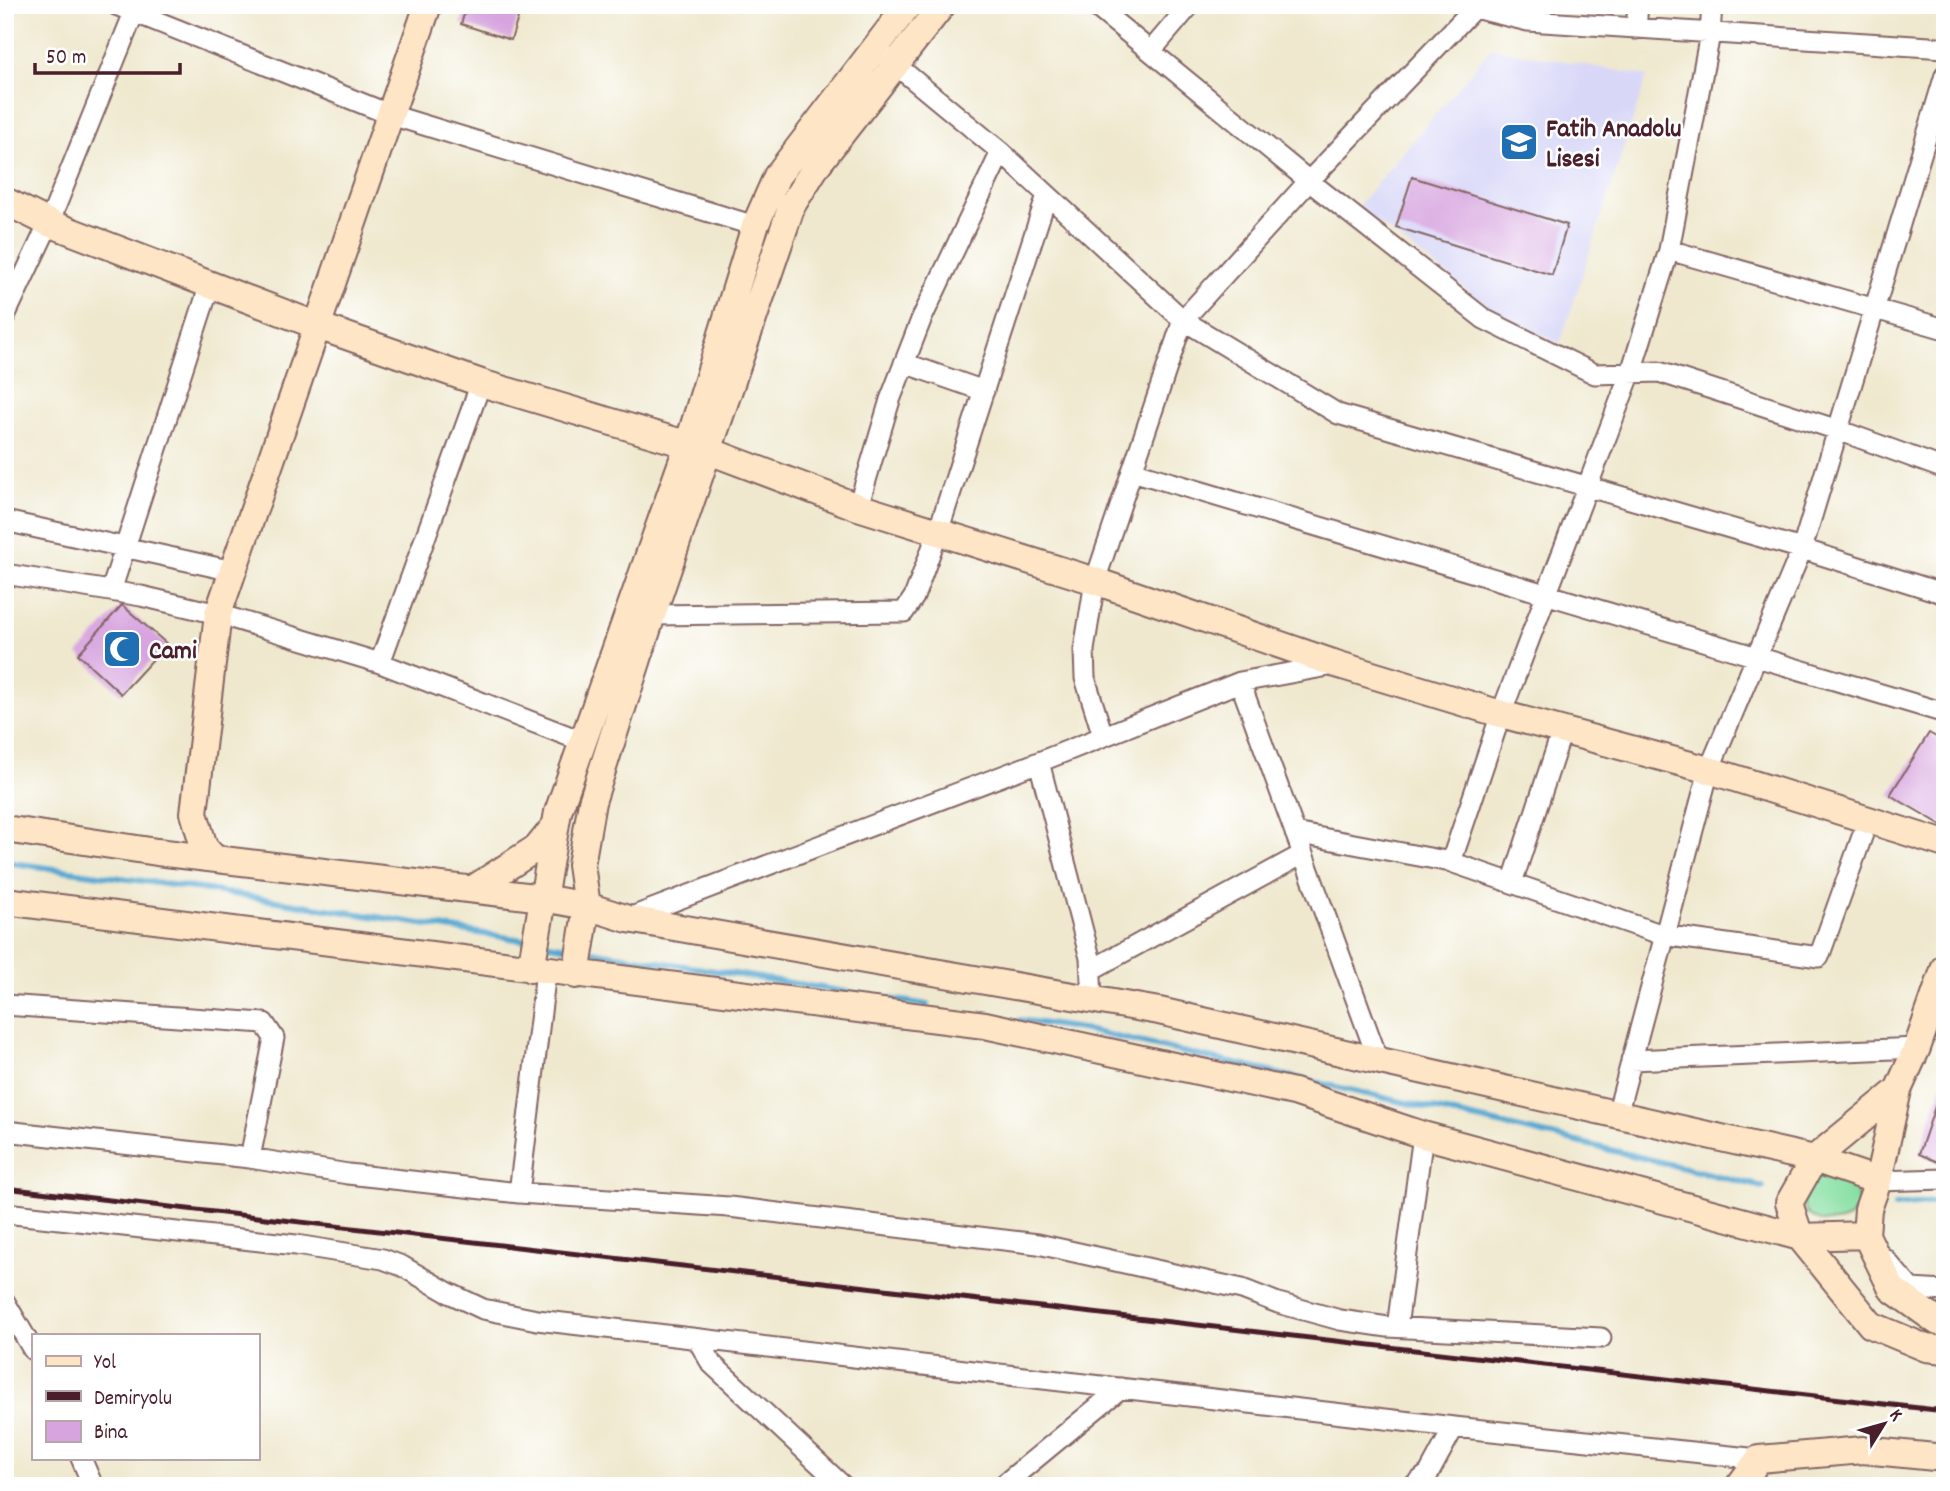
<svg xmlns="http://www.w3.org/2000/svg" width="1950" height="1491" font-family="Dekko,sans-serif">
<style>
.built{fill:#d8d7f8}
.green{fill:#89e0a4;stroke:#6a8068;stroke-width:2}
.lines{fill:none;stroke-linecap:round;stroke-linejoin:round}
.stream{stroke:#56a8d1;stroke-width:6}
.building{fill:#d7a4df}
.street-casing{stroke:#846564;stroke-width:23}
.secondary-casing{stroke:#846564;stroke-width:30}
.street{stroke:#fff;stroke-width:19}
.secondary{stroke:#fde5c5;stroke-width:26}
.rail{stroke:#4a1f2b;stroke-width:5}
.labels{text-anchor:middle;stroke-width:5;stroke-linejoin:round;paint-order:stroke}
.poi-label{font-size:26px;font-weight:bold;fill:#4a1f2b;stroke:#fff;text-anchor:start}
</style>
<rect width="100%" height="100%" fill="#fff"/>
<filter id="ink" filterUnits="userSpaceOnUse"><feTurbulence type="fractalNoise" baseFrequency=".0143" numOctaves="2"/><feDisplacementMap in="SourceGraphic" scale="14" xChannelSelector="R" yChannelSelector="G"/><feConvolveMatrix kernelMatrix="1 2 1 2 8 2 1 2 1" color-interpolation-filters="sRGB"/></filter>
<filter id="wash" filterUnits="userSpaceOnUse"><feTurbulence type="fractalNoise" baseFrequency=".00686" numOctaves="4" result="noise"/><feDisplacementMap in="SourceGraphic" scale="28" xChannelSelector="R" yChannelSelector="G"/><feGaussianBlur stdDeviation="1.57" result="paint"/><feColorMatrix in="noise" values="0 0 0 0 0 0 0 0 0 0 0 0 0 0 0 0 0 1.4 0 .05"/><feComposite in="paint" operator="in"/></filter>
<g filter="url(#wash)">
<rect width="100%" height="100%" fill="#efe8ce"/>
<path class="built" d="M 1491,48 L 1647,76 L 1560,344 L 1494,310 L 1357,207 Z"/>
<path class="green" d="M 1826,1172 L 1851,1180 C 1885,1237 1783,1232 1808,1191 C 1814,1182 1816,1176 1826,1172 Z"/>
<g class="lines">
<path class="stream" d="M 5,862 L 201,889 L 529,941
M 543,943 L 574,948
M 585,950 L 927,1005
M 1020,1020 L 1081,1029 L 1561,1138 L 1763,1187
M 1895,1206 L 1945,1201"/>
</g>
<g id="blocks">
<path class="building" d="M 467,5 L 522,5 L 511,40 L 461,24 Z
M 1412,177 L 1567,225 L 1552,275 L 1396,227 Z
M 122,605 L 167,644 L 121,694 L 78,654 Z
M 1929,733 L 1945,742 L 1945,827 L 1890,795 Z
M 1942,1086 L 1945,1086 L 1945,1165 L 1919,1154 Z"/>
</g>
</g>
<g filter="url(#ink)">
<use href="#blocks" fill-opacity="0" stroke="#846564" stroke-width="2"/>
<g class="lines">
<defs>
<path id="street" d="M 116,5 L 391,115 L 755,226
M 1094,5 L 1309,181 L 1484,319 L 1595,374 L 1659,372 L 1838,430 L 1945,469
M 1472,5 L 1474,8 L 1528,21 L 1945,48
M 1636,29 L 1638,5
M 1151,51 L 1190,5
M 886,57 L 1001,152 L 1183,320 L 1338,414 L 1802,549 L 1945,594
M 1669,250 L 1945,329
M 5,316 L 49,223 L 137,5
M 904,363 L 984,391
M 1132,471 L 1945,713
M 858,507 L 890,400 L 921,320 L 1001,152
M 5,521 L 233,571
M 5,574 L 141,596 L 218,614 L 380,663 L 584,742
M 111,591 L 210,284
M 652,615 L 904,612 L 914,597 L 938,532 L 1047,195
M 380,663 L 481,383
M 1240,682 L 1379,1062
M 1103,736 L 1085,678 L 1084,650 L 1095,581 L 1183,320 L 1309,181 L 1474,8
M 1039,762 L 1090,958 L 1092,999
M 1295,833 L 1451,862 L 1663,935 L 1819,957 L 1868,820
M 1451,862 L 1501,714 L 1631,372 L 1669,250 L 1710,34 L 1712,5
M 1512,883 L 1562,731
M 629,918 L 1039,762 L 1240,682 L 1334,665
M 1091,970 L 1303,854
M 5,1005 L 264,1023 L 274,1038 L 250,1158
M 1631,1060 L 1917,1048
M 1617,1115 L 1709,770 L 1802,549 L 1945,75
M 5,1131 L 250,1158 L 348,1174 L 519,1193 L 546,971
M 1878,1181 L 1945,1179
M 519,1193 L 729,1207 L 1038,1244 L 1242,1289 L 1278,1303 L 1340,1320 L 1388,1327 L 1601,1338
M 5,1213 L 296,1245 L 383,1259 L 402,1266 L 447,1292 L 483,1309 L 537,1320 L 1454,1427 L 1759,1459
M 1884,1258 L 1911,1289 L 1945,1291
M 5,1302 L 33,1350
M 1397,1327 L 1423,1135
M 697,1339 L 711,1363 L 843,1486
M 81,1458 L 93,1486
M 1002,1486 L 1121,1388
M 1413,1486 L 1429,1473 L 1454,1427"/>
<path id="secondary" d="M 5,201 L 49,223 L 318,326 L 481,383 L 709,451 L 858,507 L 1095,581 L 1336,664 L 1501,714 L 1709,770 L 1945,844
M 5,829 L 157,852 L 543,898 L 587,906 L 628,919 L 1159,1011 L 1814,1159 L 1878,1181
M 214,858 L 204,847 L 194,813 L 218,614 L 428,5
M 473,889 L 538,847 L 555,826
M 5,901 L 985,1025 L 1294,1092 L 1423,1135 L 1800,1237 L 1866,1235
M 531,969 L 558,812 L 688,445 L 755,226 L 777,176 L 908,5
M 576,975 L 587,906 L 581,865 L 592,802 L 652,615 L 792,205 L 817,165 L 942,5
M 1898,1090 L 1814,1159 L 1789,1203 L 1800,1237 L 1871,1325 L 1926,1348 L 1945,1350
M 1866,1235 L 1868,1209 L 1878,1181 L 1898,1090 L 1917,1048 L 1945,967
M 1866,1235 L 1892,1289 L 1938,1322 L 1945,1323
M 1739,1486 L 1759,1459 L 1863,1450 L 1945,1458"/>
</defs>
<use href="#street" class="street-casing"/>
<use href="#secondary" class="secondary-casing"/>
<use href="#street" class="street"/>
<use href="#secondary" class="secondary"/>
<path class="rail" d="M 5,1188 L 1945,1411"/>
</g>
</g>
<defs>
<symbol id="school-square" viewBox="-11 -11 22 22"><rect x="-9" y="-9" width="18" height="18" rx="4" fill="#1f6fb2" stroke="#fff"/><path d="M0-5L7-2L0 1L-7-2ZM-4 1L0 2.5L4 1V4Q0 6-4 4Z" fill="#fff"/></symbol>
<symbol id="mosque-square" viewBox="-11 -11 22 22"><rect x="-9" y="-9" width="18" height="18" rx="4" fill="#1f6fb2" stroke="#fff"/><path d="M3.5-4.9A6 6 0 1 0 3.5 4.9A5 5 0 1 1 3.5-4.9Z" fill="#fff"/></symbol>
</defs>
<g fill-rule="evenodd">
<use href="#school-square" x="1497" y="120" width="44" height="44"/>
<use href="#mosque-square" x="100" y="627" width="44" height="44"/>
</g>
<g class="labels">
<g class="poi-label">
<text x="1546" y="136">Fatih Anadolu<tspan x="1546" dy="30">Lisesi</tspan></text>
<text x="149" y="658">Cami</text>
</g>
</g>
<rect width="1950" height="1491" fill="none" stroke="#fff" stroke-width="28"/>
<rect x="32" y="1334" width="228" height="126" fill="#ffffff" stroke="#b7a5aa" stroke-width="2"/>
<rect x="46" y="1356" width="35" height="10" fill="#fde5c5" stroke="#b7a5aa" stroke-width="2"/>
<text x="94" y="1368" font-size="21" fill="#4a1f2b">Yol</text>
<rect x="46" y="1391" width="35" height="10" fill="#4a1f2b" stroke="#b7a5aa" stroke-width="2"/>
<text x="94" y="1404" font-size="21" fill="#4a1f2b">Demiryolu</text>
<rect x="46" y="1421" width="35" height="21" fill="#d7a4df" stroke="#b7a5aa" stroke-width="2"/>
<text x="94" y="1438" font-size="21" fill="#4a1f2b">Bina</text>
<g transform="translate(1884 1424) rotate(53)" stroke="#ffffff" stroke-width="5" paint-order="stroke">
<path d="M0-5L12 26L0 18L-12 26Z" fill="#4a1f2b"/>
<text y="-10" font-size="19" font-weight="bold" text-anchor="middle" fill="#4a1f2b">K</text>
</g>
<path d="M35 63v10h145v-10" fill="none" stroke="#4a1f2b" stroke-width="3.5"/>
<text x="46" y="63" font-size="21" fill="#4a1f2b" stroke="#ffffff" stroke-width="5" paint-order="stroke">50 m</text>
</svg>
